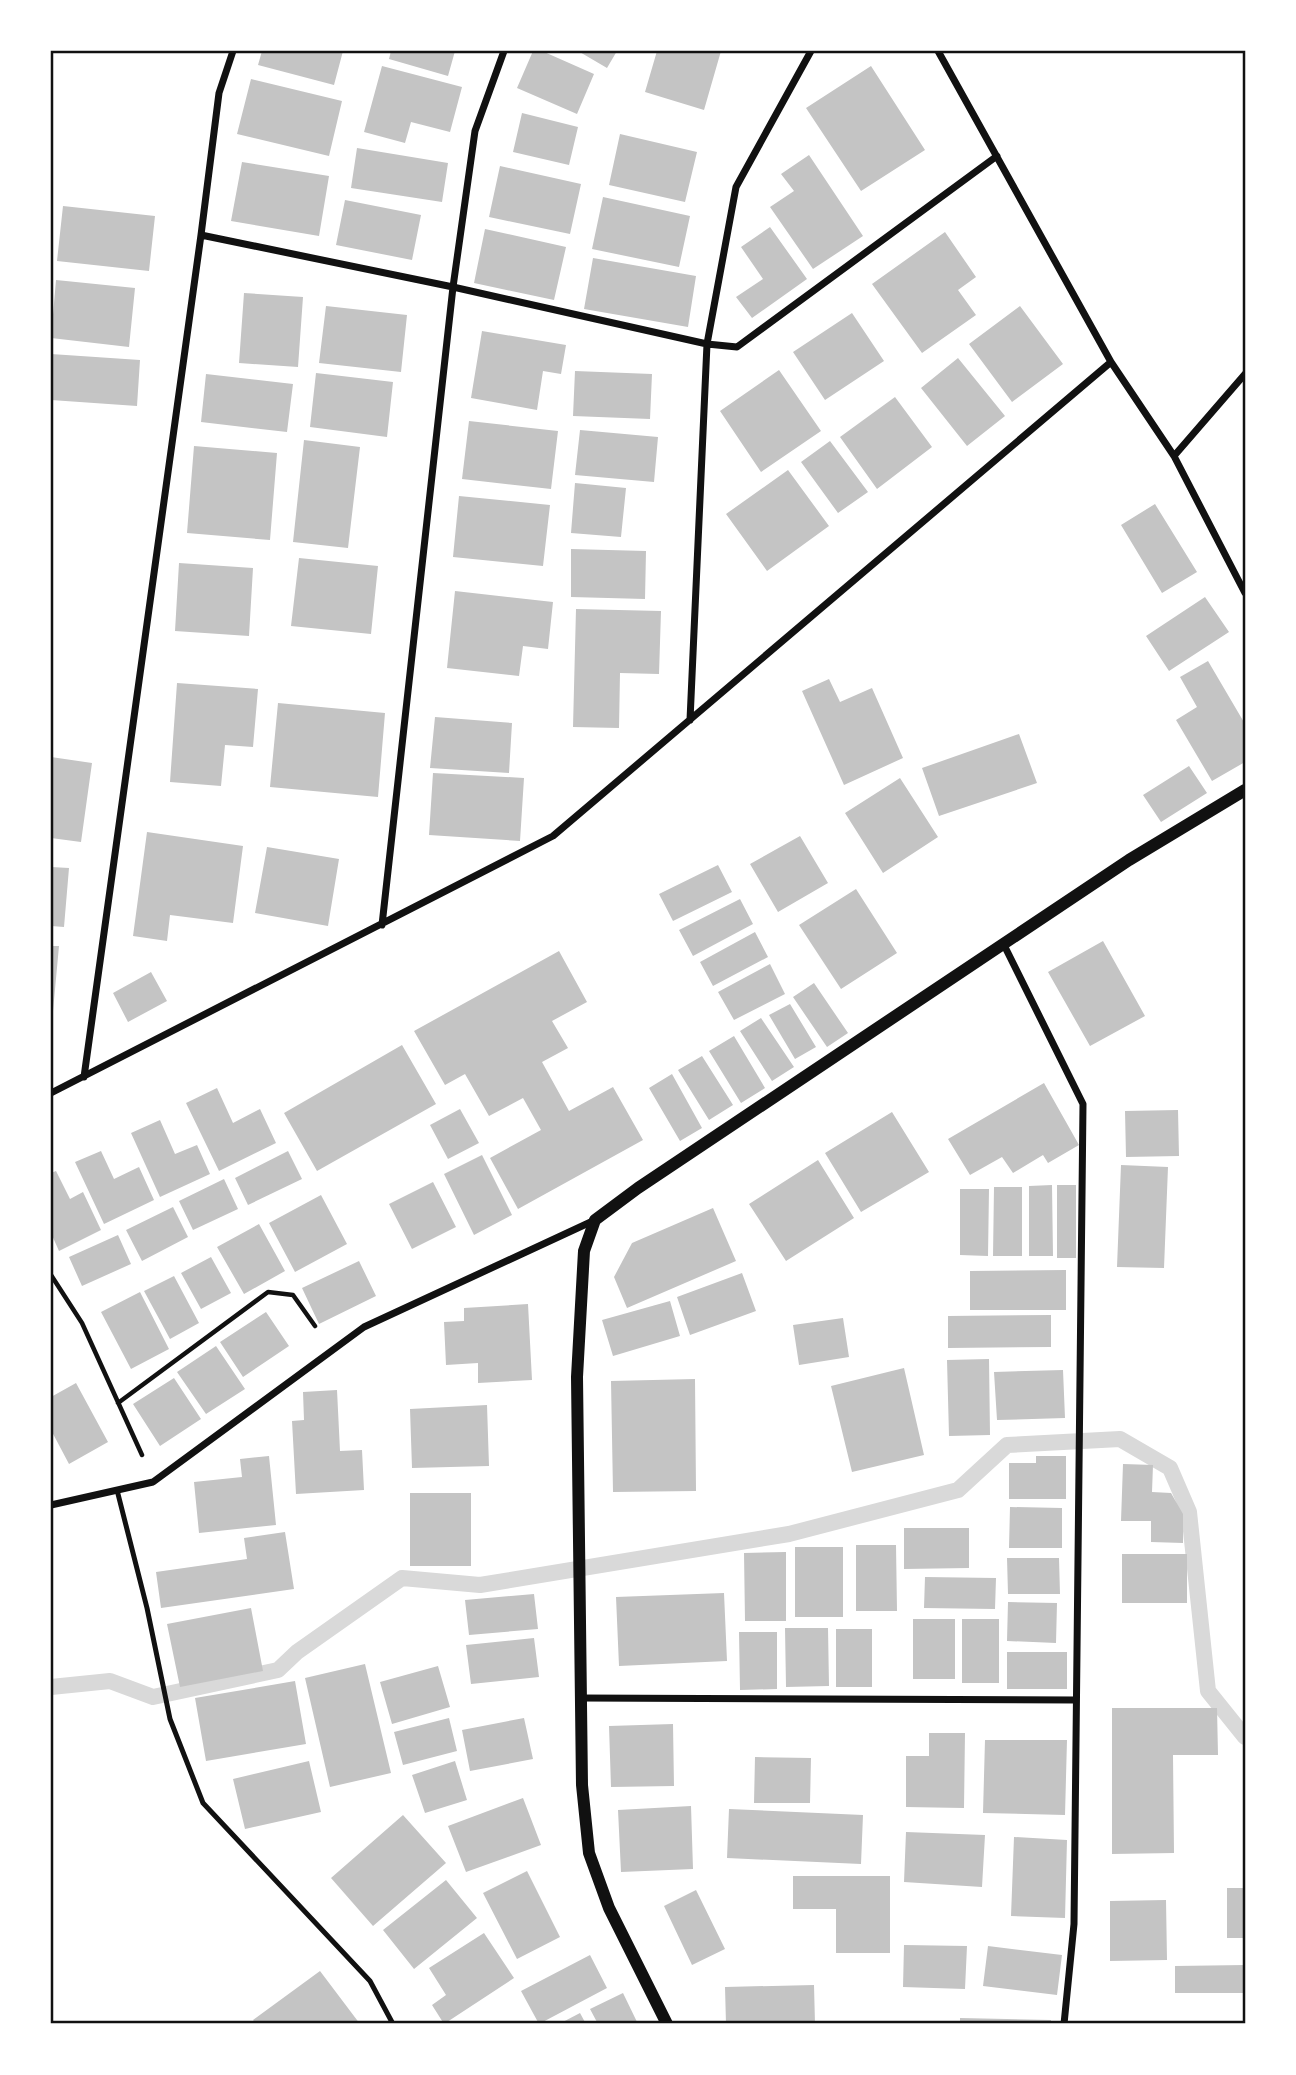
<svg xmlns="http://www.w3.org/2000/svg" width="1296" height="2075" font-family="'Zilla Slab',serif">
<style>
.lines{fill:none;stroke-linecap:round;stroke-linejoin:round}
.stream{stroke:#d9d9d9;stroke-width:16}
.building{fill:#c4c4c4}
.path{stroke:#111;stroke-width:4.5}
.service{stroke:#111;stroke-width:5}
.minor{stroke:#111;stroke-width:7}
.tertiary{stroke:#111;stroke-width:12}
.neatline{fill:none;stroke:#111;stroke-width:2.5}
</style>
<rect width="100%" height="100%" fill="#fff"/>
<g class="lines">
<path class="stream" d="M 51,1687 L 110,1681 L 153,1697 L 278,1670 L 297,1652 L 402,1578 L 480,1585 L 789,1534 L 958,1490 L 1007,1445 L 1120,1439 L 1170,1468 L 1189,1512 L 1208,1691 L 1245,1737"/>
</g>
<path class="building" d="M 262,51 L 343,51 L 334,85 L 258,65 Z
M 391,51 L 455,51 L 448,76 L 389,59 Z
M 533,51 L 542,51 L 594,74 L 577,114 L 517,88 Z
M 578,51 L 617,51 L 607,68 Z
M 657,51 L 721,51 L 704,110 L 645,92 Z
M 382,66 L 462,87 L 450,132 L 411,122 L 405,143 L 364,132 Z
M 871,66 L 925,150 L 861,191 L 806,108 Z
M 251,79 L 342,101 L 329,156 L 237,134 Z
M 522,113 L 578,127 L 569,165 L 513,152 Z
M 620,134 L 697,152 L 685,202 L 609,185 Z
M 357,148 L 448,163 L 442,202 L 351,188 Z
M 809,155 L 863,236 L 813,269 L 770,207 L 794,191 L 781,174 Z
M 242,162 L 329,176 L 319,236 L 231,221 Z
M 500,166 L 581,184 L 570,234 L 489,217 Z
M 603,197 L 690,216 L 679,267 L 592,249 Z
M 345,200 L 421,215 L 412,260 L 336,245 Z
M 63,206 L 155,216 L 149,271 L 57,261 Z
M 770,227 L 807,279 L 752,318 L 736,297 L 763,279 L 741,247 Z
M 485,229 L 566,247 L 554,300 L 474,283 Z
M 945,232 L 976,277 L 958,290 L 976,315 L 922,353 L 872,284 Z
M 593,258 L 696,276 L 688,327 L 584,309 Z
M 56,280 L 135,288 L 129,347 L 51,338 Z
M 244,293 L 303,297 L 298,367 L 239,363 Z
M 326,306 L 407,315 L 401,372 L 319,363 Z
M 1020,306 L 1063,364 L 1012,402 L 969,344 Z
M 852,313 L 884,361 L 825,400 L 793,352 Z
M 482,331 L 566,345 L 561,374 L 543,371 L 537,410 L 471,398 Z
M 51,354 L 140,360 L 137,406 L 51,400 Z
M 958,358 L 1005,416 L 967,446 L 921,388 Z
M 779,370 L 821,431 L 761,472 L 720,411 Z
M 575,371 L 652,374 L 650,419 L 573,416 Z
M 316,373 L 393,382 L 387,437 L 310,427 Z
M 206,374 L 293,384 L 287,432 L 201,422 Z
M 895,397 L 932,447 L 877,489 L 840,437 Z
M 469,421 L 558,431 L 551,489 L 462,479 Z
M 580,430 L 658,437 L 654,482 L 575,475 Z
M 304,440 L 360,447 L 348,548 L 293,542 Z
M 830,441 L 868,492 L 838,513 L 801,462 Z
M 194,446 L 277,453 L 270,540 L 187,533 Z
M 788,470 L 829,526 L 767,571 L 726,514 Z
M 575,483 L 626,488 L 621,537 L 571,533 Z
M 459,496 L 550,505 L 543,566 L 453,557 Z
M 1155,504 L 1197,572 L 1162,593 L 1121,525 Z
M 571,549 L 646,551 L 645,599 L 571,597 Z
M 299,558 L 378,566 L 371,634 L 291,626 Z
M 179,563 L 253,568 L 249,636 L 175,631 Z
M 455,591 L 553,602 L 548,649 L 523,646 L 519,676 L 447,668 Z
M 1205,597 L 1229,632 L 1169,671 L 1146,636 Z
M 576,609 L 661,611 L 659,674 L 620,673 L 619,728 L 573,727 Z
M 1208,661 L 1245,724 L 1245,762 L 1212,781 L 1176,720 L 1197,707 L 1180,677 Z
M 829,679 L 840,702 L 872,688 L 903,758 L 844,785 L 802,691 Z
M 177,683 L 258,689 L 253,747 L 225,745 L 221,786 L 170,782 Z
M 278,703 L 385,713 L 378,797 L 270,787 Z
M 435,717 L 512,723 L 509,773 L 430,768 Z
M 1019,734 L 1037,783 L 939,816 L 922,768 Z
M 51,757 L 92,763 L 81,842 L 51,838 Z
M 1189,766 L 1207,793 L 1161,822 L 1143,795 Z
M 433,773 L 524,778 L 520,841 L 429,835 Z
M 900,778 L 938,837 L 883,873 L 845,813 Z
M 147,832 L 243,846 L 233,923 L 170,915 L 167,941 L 133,936 Z
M 800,836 L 828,883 L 778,912 L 750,864 Z
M 267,847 L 339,859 L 328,926 L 255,913 Z
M 718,865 L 732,892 L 673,921 L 659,894 Z
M 51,867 L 69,868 L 64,927 L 51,926 Z
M 856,889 L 897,953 L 841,989 L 799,925 Z
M 740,899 L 753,924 L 693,956 L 679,930 Z
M 755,932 L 768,957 L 713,986 L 700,962 Z
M 1103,941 L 1145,1016 L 1090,1046 L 1048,972 Z
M 51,946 L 59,946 L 53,1011 L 51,1011 Z
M 559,951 L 587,1002 L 552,1021 L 568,1048 L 542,1062 L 569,1111 L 613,1087 L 643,1140 L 518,1209 L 490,1158 L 541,1130 L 523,1098 L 489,1116 L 465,1074 L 445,1085 L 414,1031 Z
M 770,964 L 785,994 L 734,1020 L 718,992 Z
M 151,972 L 167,1001 L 128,1022 L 113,993 Z
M 814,983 L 848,1033 L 827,1047 L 793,997 Z
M 790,1004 L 816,1047 L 795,1059 L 769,1015 Z
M 761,1018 L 794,1067 L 772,1081 L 740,1031 Z
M 734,1036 L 765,1088 L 741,1103 L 709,1051 Z
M 402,1045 L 436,1104 L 317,1171 L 284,1113 Z
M 702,1056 L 733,1105 L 709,1120 L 678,1070 Z
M 672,1074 L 702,1128 L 680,1141 L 649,1088 Z
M 1044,1083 L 1079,1145 L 1048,1163 L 1043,1155 L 1013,1173 L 1002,1157 L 970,1175 L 948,1139 Z
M 217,1088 L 233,1123 L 260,1109 L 276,1143 L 219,1171 L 186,1103 Z
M 460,1109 L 479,1143 L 448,1159 L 430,1125 Z
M 1178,1110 L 1179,1156 L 1126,1157 L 1125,1111 Z
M 892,1112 L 929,1172 L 861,1212 L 825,1153 Z
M 160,1120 L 175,1154 L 197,1145 L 210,1174 L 160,1197 L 131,1133 Z
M 101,1151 L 114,1179 L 139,1167 L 154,1200 L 104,1224 L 75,1162 Z
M 288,1151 L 302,1179 L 248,1205 L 235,1178 Z
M 482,1155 L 512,1215 L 474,1235 L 444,1174 Z
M 818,1160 L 854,1218 L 786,1261 L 749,1204 Z
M 1121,1165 L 1168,1167 L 1164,1268 L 1117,1267 Z
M 56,1171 L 70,1199 L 83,1192 L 101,1230 L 59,1251 L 51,1233 L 51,1173 Z
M 224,1179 L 238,1209 L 193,1230 L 179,1201 Z
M 433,1182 L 456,1227 L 412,1249 L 389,1204 Z
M 1052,1185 L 1053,1256 L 1029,1256 L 1029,1186 Z
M 1057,1185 L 1076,1185 L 1076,1258 L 1057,1258 Z
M 994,1187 L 1022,1187 L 1022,1256 L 993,1256 Z
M 960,1189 L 989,1189 L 988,1256 L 960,1255 Z
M 321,1195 L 347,1244 L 295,1272 L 269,1223 Z
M 173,1207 L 188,1237 L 142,1261 L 126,1230 Z
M 713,1208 L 736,1261 L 627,1308 L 614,1277 L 632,1243 Z
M 259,1224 L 285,1271 L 244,1294 L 217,1247 Z
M 118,1235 L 131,1264 L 82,1286 L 69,1257 Z
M 211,1257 L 231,1293 L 201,1309 L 181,1273 Z
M 359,1261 L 376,1296 L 319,1324 L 302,1288 Z
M 1066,1270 L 1066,1310 L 970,1310 L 970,1271 Z
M 742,1273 L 756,1311 L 690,1335 L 677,1297 Z
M 174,1276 L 199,1323 L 170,1339 L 144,1291 Z
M 140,1292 L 169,1349 L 131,1369 L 101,1312 Z
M 670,1301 L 680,1336 L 613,1356 L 602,1320 Z
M 528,1304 L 532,1380 L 478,1383 L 478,1363 L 446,1365 L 444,1322 L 464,1321 L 464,1308 Z
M 266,1312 L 289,1346 L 243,1377 L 220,1342 Z
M 1051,1315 L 1051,1347 L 948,1348 L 948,1316 Z
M 843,1318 L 849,1357 L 799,1365 L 793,1325 Z
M 216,1346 L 245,1389 L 206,1414 L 177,1372 Z
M 989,1359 L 990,1435 L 949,1436 L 947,1360 Z
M 904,1368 L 924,1455 L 852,1472 L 831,1386 Z
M 1063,1370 L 1065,1418 L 997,1420 L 994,1372 Z
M 174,1378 L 201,1419 L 160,1446 L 133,1404 Z
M 695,1379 L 696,1491 L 613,1492 L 611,1381 Z
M 76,1383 L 108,1442 L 69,1464 L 51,1430 L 51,1397 Z
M 337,1390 L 340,1451 L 362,1450 L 364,1490 L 296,1494 L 292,1421 L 304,1420 L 303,1392 Z
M 487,1405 L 489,1466 L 412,1468 L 410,1409 Z
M 269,1456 L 276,1525 L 199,1533 L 194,1482 L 242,1477 L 240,1459 Z
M 1036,1456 L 1066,1456 L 1066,1499 L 1009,1499 L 1009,1463 L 1036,1463 Z
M 1123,1464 L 1153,1465 L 1152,1492 L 1171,1493 L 1183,1514 L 1183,1543 L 1151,1542 L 1151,1521 L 1121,1521 Z
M 410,1493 L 471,1493 L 471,1566 L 410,1566 Z
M 1010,1507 L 1062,1508 L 1062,1548 L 1009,1548 Z
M 904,1528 L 969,1528 L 969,1568 L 904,1569 Z
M 285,1532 L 294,1589 L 161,1608 L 156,1572 L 247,1559 L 244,1538 Z
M 856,1545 L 896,1545 L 897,1611 L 856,1611 Z
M 795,1547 L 843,1547 L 843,1617 L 795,1617 Z
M 786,1552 L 786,1621 L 745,1621 L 744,1553 Z
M 1122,1554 L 1187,1554 L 1187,1603 L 1122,1603 Z
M 1007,1558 L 1059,1558 L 1060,1594 L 1008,1594 Z
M 925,1577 L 996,1578 L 995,1609 L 924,1608 Z
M 724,1593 L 727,1661 L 619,1666 L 616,1597 Z
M 534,1594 L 538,1629 L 469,1635 L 465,1600 Z
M 1008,1602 L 1057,1603 L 1056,1643 L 1007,1641 Z
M 251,1608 L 263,1671 L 180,1687 L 167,1624 Z
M 913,1619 L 955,1619 L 955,1679 L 913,1679 Z
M 962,1619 L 999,1619 L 999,1683 L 962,1683 Z
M 785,1628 L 828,1628 L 829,1686 L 786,1687 Z
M 836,1629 L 872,1629 L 872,1687 L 836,1687 Z
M 739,1632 L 777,1632 L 777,1689 L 740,1690 Z
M 534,1638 L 539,1677 L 471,1684 L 466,1645 Z
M 1007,1652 L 1067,1652 L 1067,1689 L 1007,1689 Z
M 365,1664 L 391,1773 L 330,1787 L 305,1678 Z
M 438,1666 L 450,1707 L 392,1724 L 380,1682 Z
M 295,1681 L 306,1744 L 206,1761 L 195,1698 Z
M 1112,1708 L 1217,1708 L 1218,1755 L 1173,1755 L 1174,1853 L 1112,1854 Z
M 449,1718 L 457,1751 L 403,1765 L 394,1732 Z
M 524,1718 L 533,1759 L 470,1771 L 462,1730 Z
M 673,1724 L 674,1786 L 611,1787 L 609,1726 Z
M 929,1733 L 965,1733 L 964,1808 L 906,1807 L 906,1756 L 929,1756 Z
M 985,1740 L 1067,1740 L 1065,1815 L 983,1813 Z
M 755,1757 L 811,1758 L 810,1803 L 754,1803 Z
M 309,1761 L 321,1812 L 245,1829 L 233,1779 Z
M 455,1761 L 467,1800 L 425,1813 L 412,1775 Z
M 523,1798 L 541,1845 L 466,1872 L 448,1826 Z
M 691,1806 L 693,1869 L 621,1872 L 618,1810 Z
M 729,1809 L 863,1815 L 861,1864 L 727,1858 Z
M 403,1815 L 446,1863 L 373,1926 L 331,1878 Z
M 906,1832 L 985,1835 L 982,1887 L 904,1882 Z
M 1014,1837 L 1067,1840 L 1065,1918 L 1011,1916 Z
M 527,1871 L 560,1937 L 517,1959 L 483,1893 Z
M 793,1876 L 890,1876 L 890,1953 L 836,1953 L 836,1909 L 793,1909 Z
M 446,1880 L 477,1918 L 414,1969 L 383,1930 Z
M 1227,1888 L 1245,1888 L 1245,1938 L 1227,1938 Z
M 696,1890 L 725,1949 L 692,1965 L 664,1906 Z
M 1166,1900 L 1167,1960 L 1110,1961 L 1110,1901 Z
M 484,1933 L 514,1978 L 444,2024 L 432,2005 L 446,1995 L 429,1968 Z
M 904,1945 L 967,1946 L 965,1989 L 903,1987 Z
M 988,1946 L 1062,1955 L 1057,1995 L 983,1986 Z
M 590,1955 L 607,1988 L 539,2024 L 521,1991 Z
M 1245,1965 L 1245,1993 L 1175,1993 L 1175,1966 Z
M 320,1971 L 360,2024 L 256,2024 L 253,2020 Z
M 814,1985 L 815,2024 L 726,2024 L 725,1987 Z
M 623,1993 L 638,2024 L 598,2024 L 590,2009 Z
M 580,2013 L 586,2024 L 559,2024 Z
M 960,2018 L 1051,2020 L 1051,2024 L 960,2024 Z"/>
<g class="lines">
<path class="path" d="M 51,1275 L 82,1323 L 142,1455
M 118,1403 L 268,1292 L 293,1295 L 315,1326"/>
<path class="service" d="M 117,1490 L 147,1608 L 170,1719 L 203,1803 L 370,1981 L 393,2024"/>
<path class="minor" d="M 938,51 L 1111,362 L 1174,456 L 1245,593
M 201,235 L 453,287 L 707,344 L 737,347 L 997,156
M 1174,456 L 1245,374
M 690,720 L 707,344 L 736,187 L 811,51
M 382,925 L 453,287 L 475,131 L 504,51
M 1004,945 L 1083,1104 L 1074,1924 L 1064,2024
M 84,1077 L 201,235 L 219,93 L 233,51
M 51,1093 L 553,836 L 1111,362
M 51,1505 L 153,1482 L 364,1327 L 595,1220
M 580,1698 L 1076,1700"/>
<path class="tertiary" d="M 667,2024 L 609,1908 L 589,1853 L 582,1785 L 577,1377 L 584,1251 L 595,1220 L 638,1188 L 1129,860 L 1245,790"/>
</g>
<rect width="1296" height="2075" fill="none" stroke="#ffffff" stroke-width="105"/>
<rect x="52" y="52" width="1192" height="1970" class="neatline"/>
</svg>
